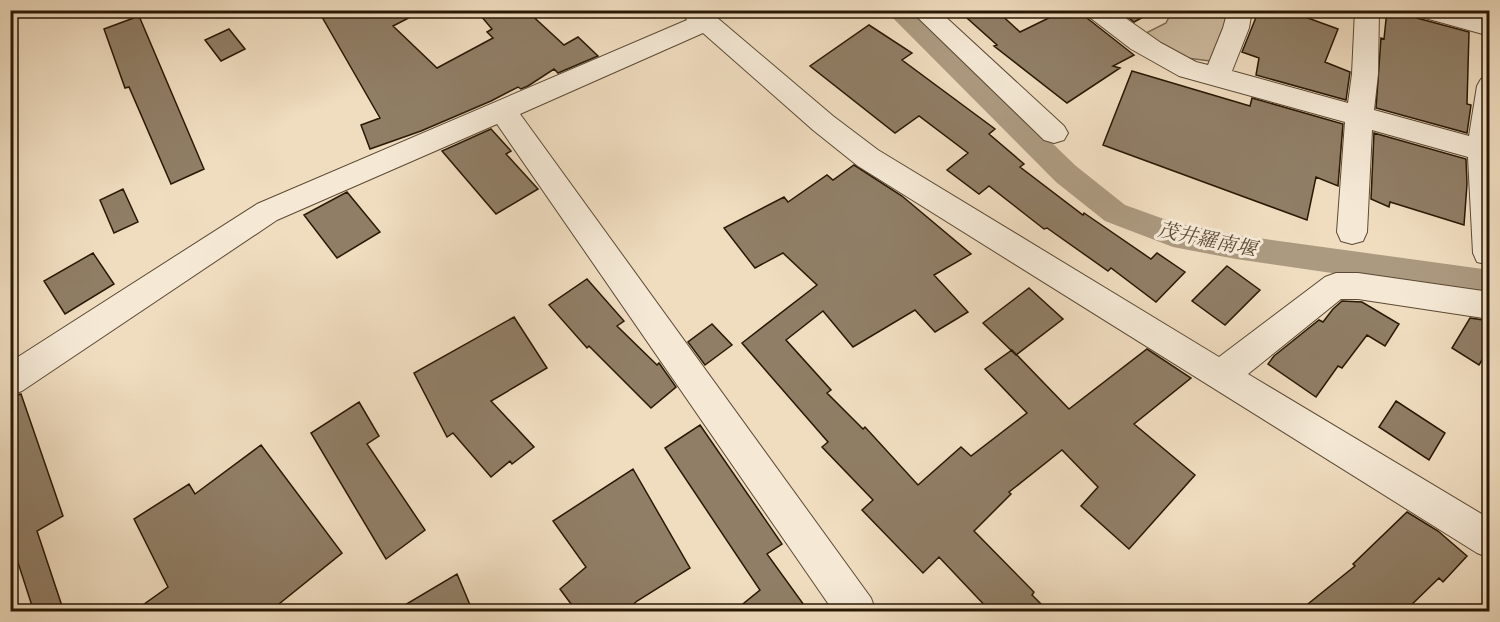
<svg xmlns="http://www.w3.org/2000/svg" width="1500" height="622" font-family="Alegreya,'Noto Serif JP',serif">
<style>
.green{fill:#cebca0;stroke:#7c6a52;stroke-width:1.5}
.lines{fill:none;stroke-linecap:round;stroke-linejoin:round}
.canal{fill:#ac9a80;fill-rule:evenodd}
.building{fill:#907e66;stroke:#291804;stroke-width:1.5}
.minor-casing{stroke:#5b4933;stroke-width:2}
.minor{fill:#f5e9d6;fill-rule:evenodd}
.labels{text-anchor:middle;stroke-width:6;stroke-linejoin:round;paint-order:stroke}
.water-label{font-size:20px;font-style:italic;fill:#5d4c36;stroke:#f5e9d6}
</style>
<rect width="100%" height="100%" fill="#f0ddc0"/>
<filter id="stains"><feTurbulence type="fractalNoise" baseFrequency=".00333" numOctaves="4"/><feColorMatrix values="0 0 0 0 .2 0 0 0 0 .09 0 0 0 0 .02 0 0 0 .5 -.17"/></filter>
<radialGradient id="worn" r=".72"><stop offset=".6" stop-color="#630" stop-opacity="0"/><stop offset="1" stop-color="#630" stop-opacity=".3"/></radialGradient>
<path class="green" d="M 1172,11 L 1226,11 L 1231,16 L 1210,61 L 1179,57 L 1144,34 L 1166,23 Z"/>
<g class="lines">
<path class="canal" d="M 885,10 L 913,10 L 1076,166 L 1125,205 L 1175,223 L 1236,235 L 1490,270 L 1490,296 L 1236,259 L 1173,247 L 1105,221 L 1056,182 Z"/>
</g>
<path class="building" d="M 318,10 L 424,10 L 393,26 L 437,68 L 493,38 L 487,32 L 492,29 L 476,10 L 526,10 L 564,45 L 578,37 L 598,56 L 558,73 L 554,69 L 528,86 L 521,89 L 518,87 L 491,101 L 421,131 L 370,149 L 361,125 L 380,118 Z
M 958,10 L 996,10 L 1020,32 L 1065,10 L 1083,10 L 1087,18 L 1134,55 L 1113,66 L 1120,68 L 1067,103 L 994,46 L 997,45 Z
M 1119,10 L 1156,10 L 1134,22 Z
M 1259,10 L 1286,10 L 1338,29 L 1325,62 L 1350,72 L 1346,100 L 1256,75 L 1259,58 L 1242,52 Z
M 1387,10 L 1413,10 L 1417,18 L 1469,32 L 1467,104 L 1471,105 L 1467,133 L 1376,108 L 1381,38 L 1384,39 Z
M 139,16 L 204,169 L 171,184 L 129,87 L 125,88 L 104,29 Z
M 869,25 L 912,53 L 902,60 L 995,129 L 989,134 L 1024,164 L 1020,167 L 1083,215 L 1084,213 L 1151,259 L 1157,253 L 1185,272 L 1156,302 L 1111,268 L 1108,271 L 1047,228 L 1044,229 L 989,186 L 979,194 L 947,170 L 968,153 L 919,116 L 895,133 L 810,66 Z
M 229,29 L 245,49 L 221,61 L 205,40 Z
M 1132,71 L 1250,106 L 1252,98 L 1343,124 L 1338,186 L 1316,177 L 1307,220 L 1103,145 Z
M 491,129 L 511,151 L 506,154 L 538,189 L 496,214 L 442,151 Z
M 1374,133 L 1466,159 L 1467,184 L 1464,225 L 1390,202 L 1389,207 L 1371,199 Z
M 854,165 L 902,196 L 971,254 L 934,275 L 968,312 L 935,332 L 915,310 L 853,347 L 823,311 L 786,340 L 831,390 L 827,393 L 863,429 L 865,427 L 918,485 L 961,447 L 971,456 L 1027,413 L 985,369 L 1012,350 L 1069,409 L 1147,349 L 1191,378 L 1134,424 L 1195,475 L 1129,549 L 1081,506 L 1098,487 L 1062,450 L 1009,492 L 1011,494 L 974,531 L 1034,592 L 1032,595 L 1049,612 L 991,612 L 939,557 L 923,573 L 862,510 L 873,500 L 822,447 L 828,442 L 742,343 L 817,285 L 783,253 L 755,268 L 724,228 L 784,197 L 788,202 L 827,175 L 833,180 Z
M 123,189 L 138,222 L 114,233 L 100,200 Z
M 347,192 L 380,232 L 337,258 L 304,215 Z
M 93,253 L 114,284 L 65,314 L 44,281 Z
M 1227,266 L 1260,290 L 1225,325 L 1192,301 Z
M 587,279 L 624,321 L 617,326 L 657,365 L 659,363 L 676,387 L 651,408 L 589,346 L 587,348 L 549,305 Z
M 1029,288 L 1063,319 L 1016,355 L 983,323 Z
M 1342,301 L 1362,302 L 1399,324 L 1385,346 L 1367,335 L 1342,368 L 1338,366 L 1316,397 L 1268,364 L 1274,356 L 1319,320 L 1323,322 L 1333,309 Z
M 514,317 L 547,368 L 491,401 L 534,447 L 512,464 L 510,461 L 491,477 L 453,433 L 447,437 L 414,373 Z
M 1470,318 L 1490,321 L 1490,347 L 1479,365 L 1452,348 Z
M 712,324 L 732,345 L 705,365 L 688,342 Z
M 21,394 L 63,516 L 37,531 L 64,612 L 34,612 L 10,538 L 10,397 Z
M 1396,401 L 1445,433 L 1429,460 L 1379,427 Z
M 359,402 L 379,436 L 367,444 L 425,530 L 386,559 L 311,433 Z
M 700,425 L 782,544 L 767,554 L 809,612 L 733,612 L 760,590 L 665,448 Z
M 261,445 L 342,553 L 269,612 L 133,612 L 168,587 L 134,519 L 189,484 L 195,494 Z
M 633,469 L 690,568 L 637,601 L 625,612 L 577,612 L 560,589 L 586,567 L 553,521 Z
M 1407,512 L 1438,531 L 1467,556 L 1443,582 L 1439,578 L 1404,612 L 1298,612 L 1355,566 L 1353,564 Z
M 457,574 L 473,612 L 393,612 Z"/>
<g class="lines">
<defs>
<path id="minor" d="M 680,10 L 708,10 L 833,116 L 878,150 L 1219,357 L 1325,277 L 1336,273 L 1358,273 L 1490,292 L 1490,319 L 1358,299 L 1341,299 L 1248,374 L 1490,519 L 1490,558 L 1477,553 L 858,166 L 813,130 L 703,33 L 520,114 L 871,598 L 876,612 L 834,612 L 497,124 L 277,220 L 22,391 L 10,395 L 10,362 L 257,204 L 687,20 Z
M 910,10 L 938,10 L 1064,126 L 1068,133 L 1064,140 L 1054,143 L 1044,140 Z
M 1085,10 L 1114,10 L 1161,43 L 1196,62 L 1208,65 L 1223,28 L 1228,10 L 1252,10 L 1249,28 L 1232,71 L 1348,103 L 1352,74 L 1355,10 L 1379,10 L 1378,74 L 1374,110 L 1469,136 L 1477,86 L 1481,79 L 1490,77 L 1490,265 L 1477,262 L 1473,253 L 1468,157 L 1372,130 L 1367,232 L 1363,241 L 1352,244 L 1341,241 L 1337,232 L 1345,122 L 1179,76 L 1131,49 L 1088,16 Z
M 1415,10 L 1461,10 L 1490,18 L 1490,36 L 1418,16 Z"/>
</defs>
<use href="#minor" class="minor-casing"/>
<use href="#minor" class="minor"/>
</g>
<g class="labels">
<g class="water-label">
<text transform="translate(1207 239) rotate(12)" y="7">茂井羅南堰</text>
</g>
</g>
<rect width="1500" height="622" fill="none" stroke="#f0ddc0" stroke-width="36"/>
<rect x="12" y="12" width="1476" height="598" fill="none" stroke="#291804" stroke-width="3"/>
<rect x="18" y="18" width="1464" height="586" fill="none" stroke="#291804" stroke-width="1.5"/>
<rect width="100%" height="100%" filter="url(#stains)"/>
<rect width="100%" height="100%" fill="url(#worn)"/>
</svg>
